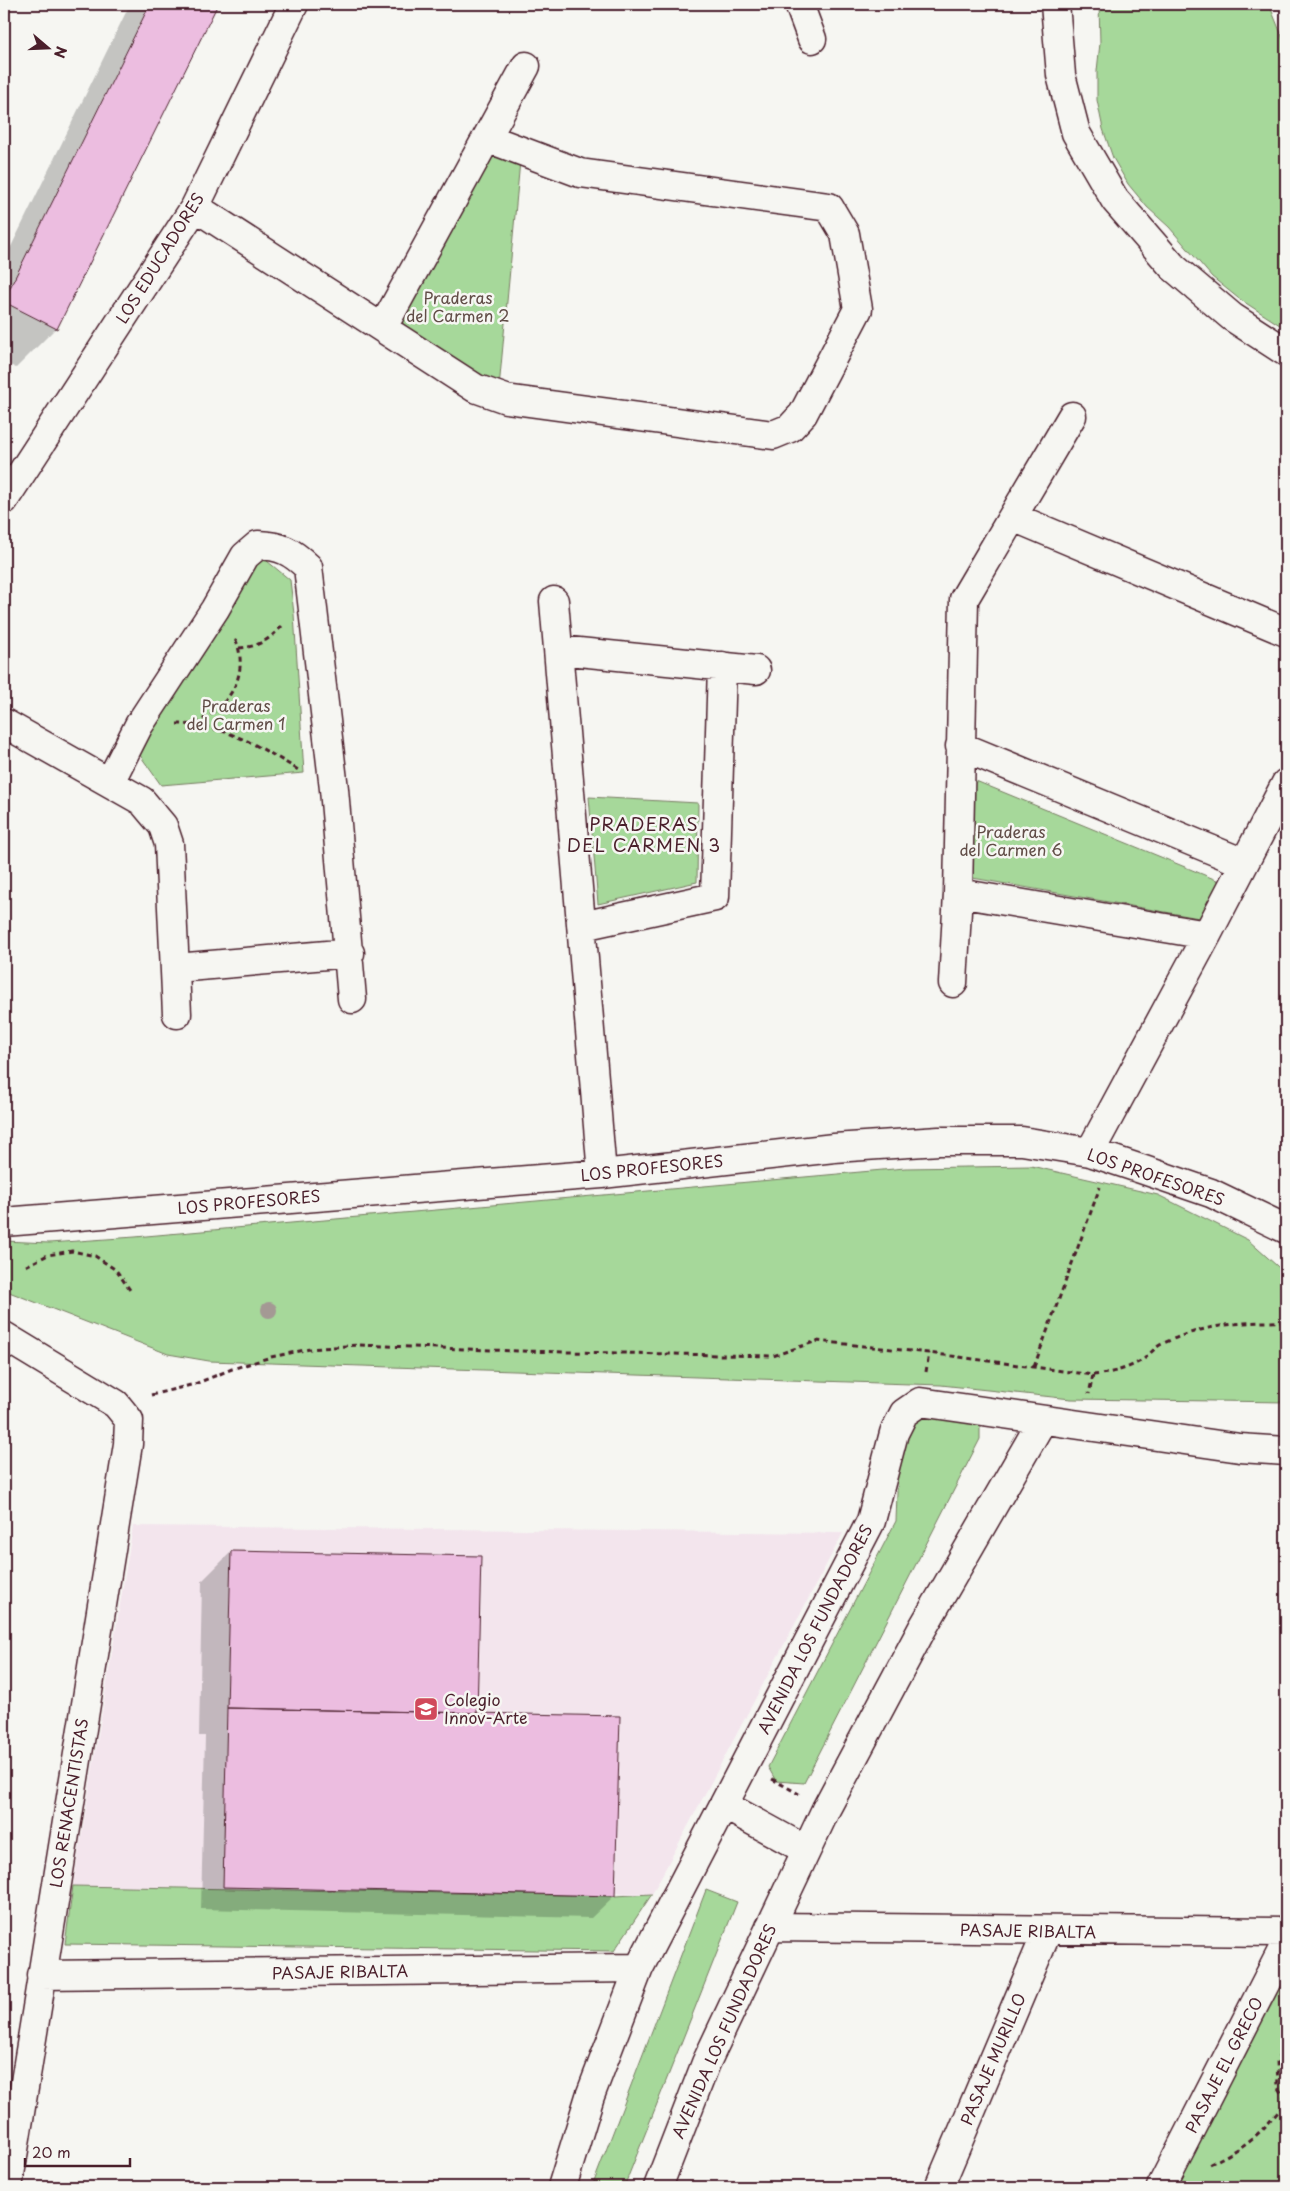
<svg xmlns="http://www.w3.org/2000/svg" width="1290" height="2191" font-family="'Playpen Sans',sans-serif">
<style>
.built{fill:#f3e5ed}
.green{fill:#a6d89a;stroke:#787c62}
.shadow{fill:#0003}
.building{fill:#ecbde0;stroke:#4a1f2b}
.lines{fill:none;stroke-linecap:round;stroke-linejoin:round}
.minor-casing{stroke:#4a1f2b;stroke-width:31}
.path{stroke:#4a1f2b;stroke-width:3;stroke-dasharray:5 4;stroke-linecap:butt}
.minor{stroke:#f6f6f2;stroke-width:28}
.tree{fill:#a49994}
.labels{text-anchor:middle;stroke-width:5;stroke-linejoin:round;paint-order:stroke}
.street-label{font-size:16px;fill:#4a1f2b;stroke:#f6f6f2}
.park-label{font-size:16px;fill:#614d47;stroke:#f6f6f2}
.poi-label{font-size:16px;fill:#4a1f2b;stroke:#f6f6f2;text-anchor:start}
.neighbourhood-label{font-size:18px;letter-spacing:1px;fill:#4a1f2b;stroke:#f6f6f2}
</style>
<rect width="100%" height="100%" fill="#f6f6f2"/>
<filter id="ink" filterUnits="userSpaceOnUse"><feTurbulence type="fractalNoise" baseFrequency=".02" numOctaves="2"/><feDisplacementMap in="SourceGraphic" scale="10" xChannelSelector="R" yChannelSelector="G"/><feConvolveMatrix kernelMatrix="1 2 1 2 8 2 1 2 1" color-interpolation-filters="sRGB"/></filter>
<g filter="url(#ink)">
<path class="built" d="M 133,1526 L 843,1533 L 652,1894 L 73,1886 Z"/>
<path class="green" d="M 1099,4 L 1269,4 L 1286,46 L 1286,329 L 1238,298 L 1212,277 L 1169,227 L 1147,207 L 1128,184 L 1113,158 L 1103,129 L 1097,100 L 1097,71 L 1100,43 Z
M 490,148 L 520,161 L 499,388 L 394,325 Z
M 261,556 L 290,580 L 294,614 L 304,773 L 161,785 L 137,751 Z
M 971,779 L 1219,881 L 1199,918 L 967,877 Z
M 589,797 L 698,803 L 697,882 L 598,904 Z
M 1031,1166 L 1158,1195 L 1248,1240 L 1286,1274 L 1286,1402 L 1071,1399 L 941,1385 L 209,1361 L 168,1354 L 4,1290 L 4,1241 L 49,1243 L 135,1237 L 905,1168 Z
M 909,1408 L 980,1419 L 980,1439 L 804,1783 L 776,1781 L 768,1767 L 896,1521 L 899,1436 Z
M 73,1886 L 615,1896 L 652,1894 L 614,1951 L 65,1944 Z
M 706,1890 L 737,1902 L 624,2187 L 592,2187 Z
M 1286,1964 L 1286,2187 L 1183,2187 L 1169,2175 Z"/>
<path class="shadow" d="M 130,4 L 216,4 L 56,328 L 16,368 L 4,362 L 4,261 Z
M 231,1552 L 479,1557 L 476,1714 L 614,1896 L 591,1918 L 201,1909 L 205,1736 L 199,1736 L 202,1581 Z"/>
<path class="building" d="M 150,4 L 218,4 L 57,329 L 4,302 L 4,300 Z
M 231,1551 L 481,1556 L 477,1713 L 227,1708 Z
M 227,1708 L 620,1716 L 615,1896 L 223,1887 Z"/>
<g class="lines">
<defs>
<path id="minor" d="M 799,4 L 812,39
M 1055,4 L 1061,75 L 1076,133 L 1115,200 L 1173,267 L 1232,317 L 1286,352
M 195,207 L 475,388 L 506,399 L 773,435 L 790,428 L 803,414 L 858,309 L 845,234 L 829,207 L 580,173 L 487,138
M 383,327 L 526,66
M 4,500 L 195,207 L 294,4
M 1013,517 L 1286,632
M 554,601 L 602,1174
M 559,650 L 756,670
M 4,723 L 142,801 L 163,826 L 169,844 L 177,1014
M 960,746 L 1244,863
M 110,782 L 139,725 L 215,609 L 245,556 L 258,545 C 281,546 291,551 308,567 L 334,789 L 352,999
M 958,893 L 1207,935
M 582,926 L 715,897 L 722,666
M 176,968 L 350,953
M 953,983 L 958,893 L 964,599 L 1072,416
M 1090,1152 L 1207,935 L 1286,783
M 4,1222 L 602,1174 L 834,1148 L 939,1141 L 1022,1141 L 1090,1152 L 1144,1170 L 1211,1193 L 1286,1229
M 4,1336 L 116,1404 L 129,1420 L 128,1444 L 8,2187
M 724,1805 L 806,1850
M 770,1927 L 1286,1932
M 41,1975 L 639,1968
M 562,2187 L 590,2096 L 639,1968 L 871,1521 L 894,1433 L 904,1413 L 920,1402 L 1240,1448 L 1286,1451
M 658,2187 L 706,2063 L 826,1809 L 922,1629 L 1042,1421
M 939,2187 L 1047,1932
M 1161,2187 L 1286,1943"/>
</defs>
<use href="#minor" class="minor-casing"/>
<path class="path" d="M 239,648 C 258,647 269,640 282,626
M 177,724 C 223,723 262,748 300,771
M 195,724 C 228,707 251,676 235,638
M 26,1266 L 48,1255 L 72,1251 L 95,1256 L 116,1270 L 130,1290
M 1034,1367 L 1100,1187
M 926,1372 L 929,1353
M 1093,1375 C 1112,1373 1128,1369 1144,1359 C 1150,1354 1155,1347 1162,1344 C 1201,1325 1244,1321 1286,1322
M 151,1395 L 195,1384 L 232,1369 L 271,1357 L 310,1349 L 358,1345 L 518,1351 L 773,1356 L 817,1341 L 929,1353 L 1093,1375 L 1089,1394
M 772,1779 L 799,1794
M 1286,2046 L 1277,2060 L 1278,2088 L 1286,2100
M 1210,2164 C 1246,2147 1262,2133 1286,2102"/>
<use href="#minor" class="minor"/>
</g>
<circle class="tree" cx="269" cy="1310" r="8"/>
</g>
<defs>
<symbol id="school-square" viewBox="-11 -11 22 22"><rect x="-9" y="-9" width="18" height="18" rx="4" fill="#d1495b" stroke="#f6f6f2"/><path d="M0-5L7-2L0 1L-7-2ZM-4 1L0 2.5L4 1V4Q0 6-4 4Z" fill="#fff"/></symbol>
</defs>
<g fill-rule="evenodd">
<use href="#school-square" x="412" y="1695" width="28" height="28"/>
</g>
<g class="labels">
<g class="street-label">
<text transform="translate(160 258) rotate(-58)" y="6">LOS EDUCADORES</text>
<text transform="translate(652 1168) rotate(-6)" y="6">LOS PROFESORES</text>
<text transform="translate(1156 1177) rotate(19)" y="6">LOS PROFESORES</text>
<text transform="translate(249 1202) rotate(-5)" y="6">LOS PROFESORES</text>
<text transform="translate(815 1629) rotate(-63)" y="6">AVENIDA LOS FUNDADORES</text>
<text transform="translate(69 1803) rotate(-81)" y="6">LOS RENACENTISTAS</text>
<text transform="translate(1028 1931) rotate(1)" y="6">PASAJE RIBALTA</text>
<text transform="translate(340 1972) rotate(-1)" y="6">PASAJE RIBALTA</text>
<text transform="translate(724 2031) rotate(-66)" y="6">AVENIDA LOS FUNDADORES</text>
<text transform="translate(993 2059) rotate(-67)" y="6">PASAJE MURILLO</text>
<text transform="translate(1224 2065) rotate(-63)" y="6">PASAJE EL GRECO</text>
</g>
<g class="park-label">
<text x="458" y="304">Praderas<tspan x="458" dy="18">del Carmen 2</tspan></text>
<text x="236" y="712">Praderas<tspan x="236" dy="18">del Carmen 1</tspan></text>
<text x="1011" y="838">Praderas<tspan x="1011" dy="18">del Carmen 6</tspan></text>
</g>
<g class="poi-label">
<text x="444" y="1706">Colegio<tspan x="444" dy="18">Innov-Arte</tspan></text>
</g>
<g class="neighbourhood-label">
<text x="644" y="831">PRADERAS<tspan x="644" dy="21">DEL CARMEN 3</tspan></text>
</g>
</g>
<rect width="1290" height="2191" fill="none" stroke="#f6f6f2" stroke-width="20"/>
<rect x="10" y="10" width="1270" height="2171" fill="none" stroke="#4a1f2b" stroke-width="2" filter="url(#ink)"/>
<g transform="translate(48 48) rotate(109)" stroke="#f6f6f2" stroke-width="4" paint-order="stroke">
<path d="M0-4L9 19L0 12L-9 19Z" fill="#4a1f2b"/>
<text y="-8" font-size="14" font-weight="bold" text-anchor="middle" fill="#4a1f2b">N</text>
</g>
<path d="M25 2158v8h105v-8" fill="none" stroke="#4a1f2b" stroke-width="2.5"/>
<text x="32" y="2158" font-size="15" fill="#4a1f2b" stroke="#f6f6f2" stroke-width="4" paint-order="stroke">20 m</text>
</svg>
